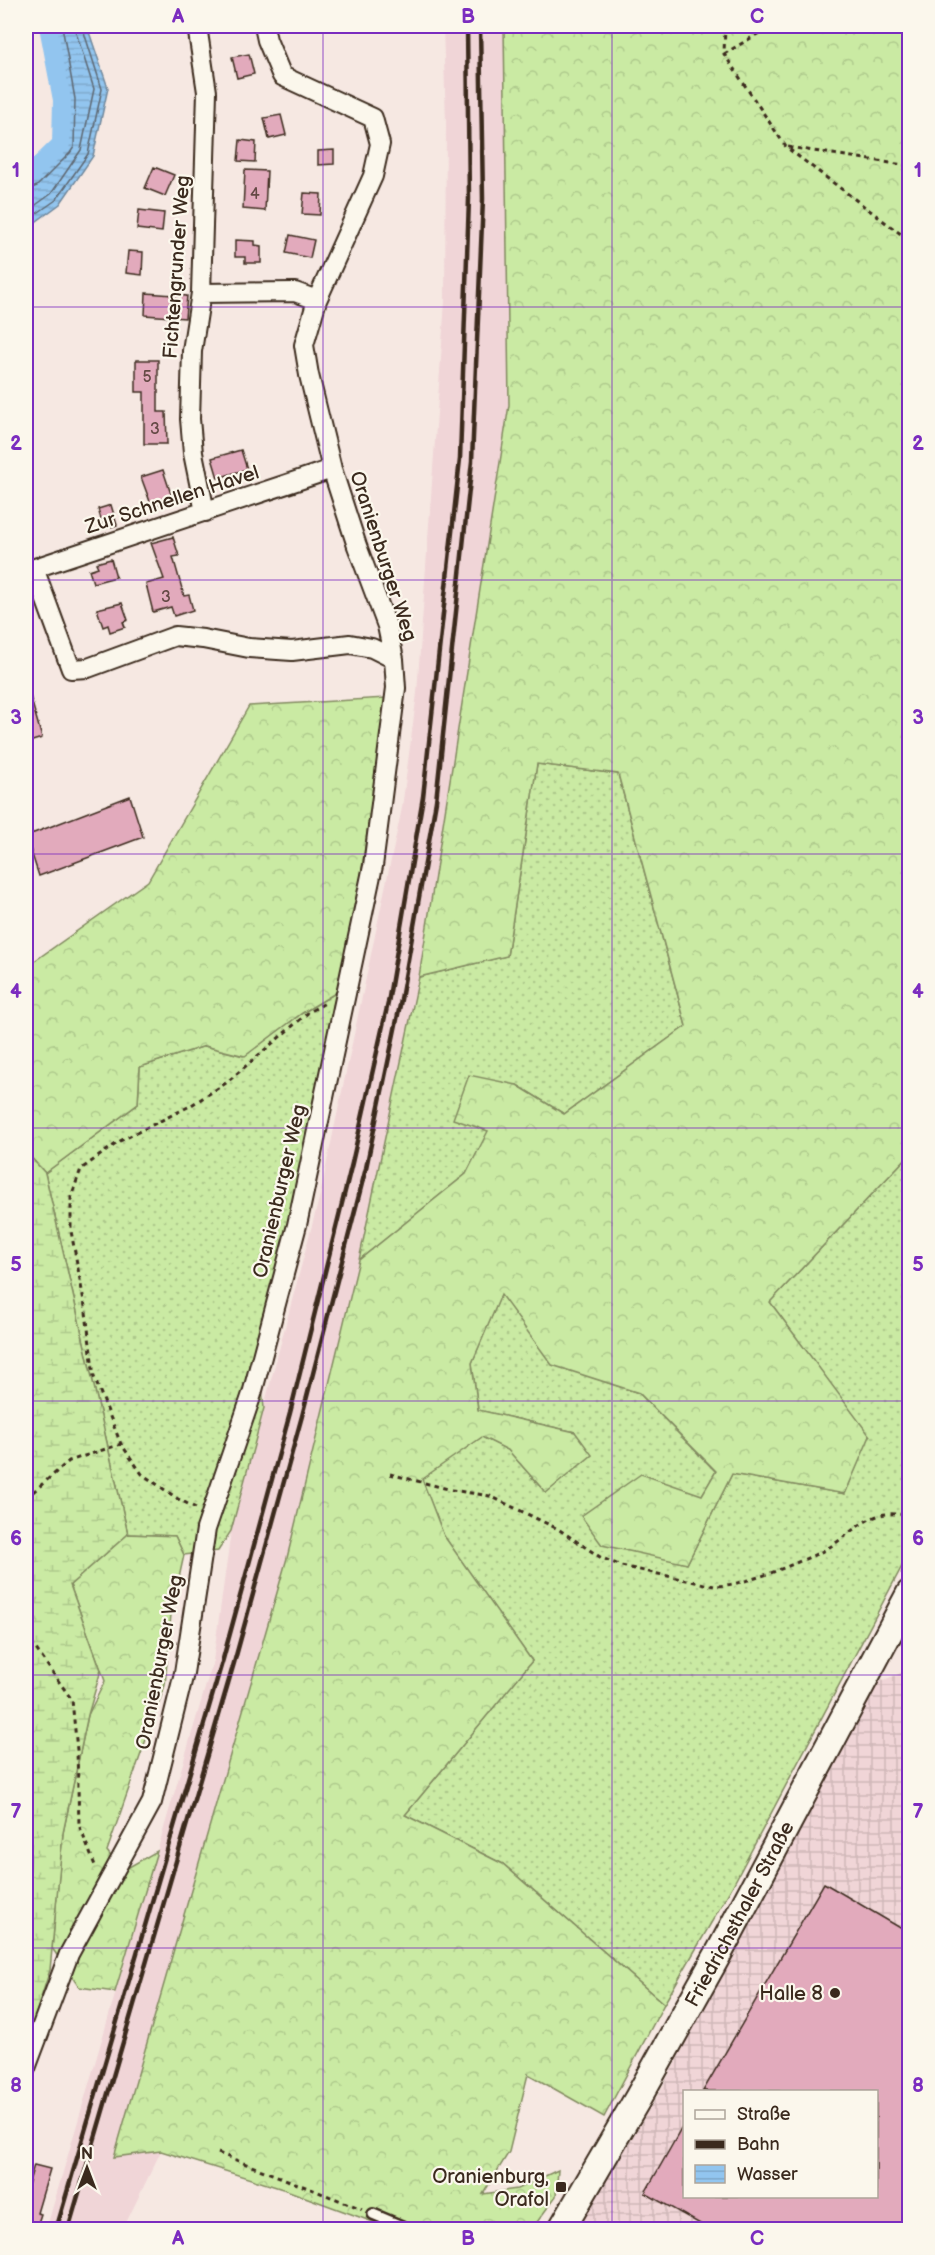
<svg xmlns="http://www.w3.org/2000/svg" width="935" height="2255" font-family="'Balsamiq Sans',sans-serif">
<style>
.built{fill:#f0d5d7}
.industrial{fill:url(#industrial-grid);fill-rule:evenodd}
.grass{fill:url(#grass-dots);stroke:#828a60;stroke-width:1.5}
.forest{fill:url(#forest-crowns);stroke:#828a60;stroke-width:1.5}
.wetland{fill:url(#wetland-marsh);stroke:#828a60;stroke-width:1.5}
.water{fill:url(#water-rules);stroke:#6f879b;stroke-width:1.5}
.lines{fill:none;stroke-linecap:round;stroke-linejoin:round}
.shore{stroke:#5e6872;stroke-width:1.5}
.canal{stroke:#92c5ef;stroke-width:18}
.building{fill:#e2aabc;stroke:#3b2a1e;stroke-width:1.5}
.lane-casing{stroke:#3b2a1e;stroke-width:14}
.street-casing{stroke:#3b2a1e;stroke-width:22}
.secondary-casing{stroke:#3b2a1e;stroke-width:30}
.path{stroke:#3b2a1e;stroke-width:3;stroke-dasharray:4.5 4.5;stroke-linecap:butt}
.lane{stroke:#fbf7ec;stroke-width:9}
.street{stroke:#fbf7ec;stroke-width:18}
.secondary{stroke:#fbf7ec;stroke-width:26}
.rail{stroke:#3b2a1e;stroke-width:4.5}
.grid{fill:none;stroke:#7b2cbf;stroke-width:1.5;stroke-opacity:0.55}
.poi-dot{fill:#3b2a1e;stroke:#fbf7ec;stroke-width:2}
.labels{text-anchor:middle;stroke-width:4.5;stroke-linejoin:round;paint-order:stroke}
.number-label{font-size:16px;fill:#654a46}
.street-label{font-size:20px;fill:#3b2a1e;stroke:#fbf7ec}
.poi-label{font-size:20px;fill:#3b2a1e;stroke:#fbf7ec;text-anchor:end}
.neatline{fill:none;stroke:#7b2cbf;stroke-width:2}
.grid-label{font-size:20px;text-anchor:middle;font-weight:bold;fill:#7b2cbf}
</style>
<defs>
<pattern id="industrial-grid" width="8" height="8" patternUnits="userSpaceOnUse" patternTransform="scale(1.5)"><rect width="8" height="8" fill="#f0d5d7"/><path d="M0 4h8M4 0v8" fill="none" stroke="#cfb7b8"/></pattern>
<pattern id="grass-dots" width="8" height="8" patternUnits="userSpaceOnUse" patternTransform="scale(1.5)"><rect width="8" height="8" fill="#caeaa3"/><path d="M2 2h.1M6 6h.1" fill="none" stroke="#aec98c" stroke-width="1.8" stroke-linecap="round"/></pattern>
<pattern id="forest-crowns" width="20" height="18" patternUnits="userSpaceOnUse" patternTransform="scale(1.5)"><rect width="20" height="18" fill="#caeaa3"/><path d="M2 6a3 3 0 1 1 6 0M12 15a3 3 0 1 1 6 0" fill="none" stroke="#aec98c"/></pattern>
<pattern id="wetland-marsh" width="20" height="14" patternUnits="userSpaceOnUse" patternTransform="scale(1.5)"><rect width="20" height="14" fill="#caeaa3"/><path d="M1 5h8M5 5V1M11 12h8M15 12V8" fill="none" stroke="#aec98c"/></pattern>
<pattern id="water-rules" width="6" height="5" patternUnits="userSpaceOnUse" patternTransform="scale(1.5)"><rect width="6" height="5" fill="#92c5ef"/><path d="M0 2.5h6" fill="none" stroke="#7fa9cc"/></pattern>
</defs>
<rect width="100%" height="100%" fill="#f6e8e2"/>
<filter id="ink" filterUnits="userSpaceOnUse"><feTurbulence type="fractalNoise" baseFrequency=".0167" numOctaves="2"/><feDisplacementMap in="SourceGraphic" scale="12" xChannelSelector="R" yChannelSelector="G"/><feConvolveMatrix kernelMatrix="1 2 1 2 8 2 1 2 1" color-interpolation-filters="sRGB"/></filter>
<g filter="url(#ink)">
<path class="built" d="M 443,26 L 504,26 L 509,405 L 419,977 L 359,1260 L 287,1558 L 114,2157 L 161,2151 L 123,2229 L 46,2230 L 213,1661 L 231,1531 L 320,1195 L 402,808 L 417,693 L 445,301 L 446,123 Z"/>
<path class="industrial" d="M 909,1670 L 909,2229 L 577,2230 L 662,2088 L 876,1683 ZM 684,2092 L 876,2092 L 876,2196 L 684,2196 Z"/>
<path class="grass" d="M 537,764 L 618,774 L 686,1026 L 564,1114 L 517,1085 L 489,1131 L 466,1174 L 359,1260 L 419,977 L 507,956 Z
M 347,986 L 258,1350 L 264,1408 L 231,1531 L 218,1551 L 184,1555 L 175,1536 L 128,1534 L 45,1173 L 138,1104 L 140,1067 L 205,1046 L 243,1056 L 301,1014 Z
M 909,1155 L 909,1553 L 732,1887 L 664,2004 L 503,1864 L 405,1815 L 532,1661 L 444,1536 L 421,1478 L 482,1437 L 508,1450 L 546,1493 L 575,1432 L 478,1410 L 472,1363 L 501,1294 L 552,1364 L 639,1393 L 716,1472 L 702,1495 L 675,1561 L 687,1564 L 732,1474 L 845,1494 L 869,1436 L 770,1302 Z"/>
<path class="forest" d="M 504,26 L 909,26 L 909,1155 L 770,1302 L 870,1436 L 845,1494 L 732,1474 L 687,1564 L 602,1545 L 581,1516 L 641,1474 L 702,1495 L 716,1471 L 639,1393 L 552,1365 L 501,1295 L 472,1363 L 478,1410 L 575,1432 L 592,1455 L 546,1493 L 508,1450 L 482,1437 L 422,1479 L 444,1536 L 532,1661 L 405,1815 L 503,1864 L 664,2004 L 604,2117 L 528,2074 L 509,2152 L 483,2194 L 517,2189 L 558,2170 L 556,2196 L 532,2229 L 392,2229 L 286,2190 L 161,2151 L 114,2157 L 287,1558 L 359,1260 L 466,1174 L 488,1131 L 453,1119 L 469,1075 L 517,1085 L 564,1114 L 686,1026 L 618,774 L 537,764 L 507,956 L 419,977 L 509,405 Z
M 386,698 L 354,925 L 347,986 L 302,1013 L 245,1056 L 205,1046 L 140,1067 L 138,1104 L 45,1173 L 26,1152 L 26,967 L 148,881 L 249,706 Z
M 128,1534 L 175,1536 L 184,1555 L 171,1614 L 165,1685 L 107,1851 L 122,1871 L 157,1851 L 115,1992 L 79,1987 L 52,1948 L 63,1833 L 88,1715 L 105,1681 L 70,1585 Z"/>
<path class="wetland" d="M 26,1152 L 45,1173 L 128,1534 L 70,1585 L 101,1670 L 88,1715 L 63,1833 L 50,1970 L 26,2044 L 26,1948 L 31,1835 L 26,1798 Z"/>
<path class="water" d="M 48,26 L 87,26 L 108,88 L 93,156 L 60,204 L 26,229 L 26,178 L 61,144 L 62,100 Z
M 26,1798 L 31,1835 L 26,1948 Z"/>
<g class="lines">
<path class="shore" d="M 26,182 L 32,180 L 67,144 L 68,100 L 54,26
M 26,190 L 37,186 L 70,153 L 74,147 L 75,99 L 62,26
M 26,212 L 51,194 L 81,150 L 94,89 L 74,26
M 26,221 L 56,200 L 88,154 L 102,89 L 82,26"/>
<path class="canal" d="M 26,178 L 61,144 L 62,100 L 48,26"/>
</g>
<path class="building" d="M 249,54 L 254,74 L 237,78 L 232,57 Z
M 281,115 L 286,135 L 269,139 L 264,118 Z
M 240,140 L 256,142 L 255,162 L 238,161 Z
M 334,150 L 334,164 L 318,165 L 318,151 Z
M 154,167 L 174,175 L 165,196 L 145,188 Z
M 245,170 L 267,171 L 265,211 L 243,209 Z
M 304,193 L 321,194 L 320,215 L 302,214 Z
M 139,210 L 164,213 L 162,232 L 137,229 Z
M 290,235 L 314,240 L 310,258 L 286,253 Z
M 235,240 L 255,241 L 255,245 L 261,246 L 261,263 L 245,263 L 245,257 L 235,257 Z
M 128,251 L 143,252 L 142,275 L 126,273 Z
M 146,293 L 187,296 L 185,318 L 145,315 Z
M 136,360 L 158,360 L 158,412 L 166,412 L 167,444 L 144,444 L 144,392 L 136,392 Z
M 241,450 L 247,469 L 218,478 L 212,458 Z
M 163,470 L 173,500 L 152,507 L 141,477 Z
M 111,505 L 117,525 L 104,529 L 98,509 Z
M 173,537 L 179,556 L 173,557 L 184,596 L 189,595 L 193,610 L 174,616 L 171,607 L 153,612 L 146,584 L 164,579 L 151,543 Z
M 111,559 L 116,577 L 93,583 L 89,570 L 98,567 L 96,563 Z
M 122,603 L 128,620 L 123,622 L 125,627 L 110,632 L 108,625 L 103,627 L 97,609 Z
M 29,692 L 42,738 L 26,743 L 26,693 Z
M 130,796 L 143,837 L 39,876 L 26,836 Z
M 824,1883 L 909,1933 L 909,2229 L 709,2229 L 645,2193 L 684,2124 L 684,2196 L 876,2196 L 876,2091 L 703,2091 Z
M 34,2165 L 50,2169 L 37,2213 L 41,2214 L 36,2229 L 26,2229 L 26,2192 Z"/>
<g class="lines">
<defs>
<path id="lane" d="M 373,2214 L 411,2230"/>
<path id="street" d="M 197,26 L 207,92 L 201,293 L 192,351 L 190,419 L 193,453 L 205,512
M 201,293 L 295,292 L 317,300
M 34,568 L 71,669 L 88,668 L 175,636 L 203,639 L 249,648 L 292,651 L 350,644 L 372,648 L 394,659
M 26,571 L 332,469
M 26,2068 L 69,1954 L 152,1802 L 184,1673 L 206,1529 L 252,1394 L 297,1225 L 373,866 L 396,688 L 394,659 L 387,626 L 357,546 L 332,469 L 309,375 L 304,345 L 317,300 L 373,176 L 380,144 L 373,118 L 282,76 L 267,40 L 264,26"/>
<g id="secondary">
<path id="s1" d="M 561,2230 L 638,2098 L 721,1949 L 910,1593"/>
</g>
</defs>
<use href="#lane" class="lane-casing"/>
<use href="#street" class="street-casing"/>
<use href="#secondary" class="secondary-casing"/>
<path class="path" d="M 725,26 L 724,54 L 786,147 L 910,241
M 724,54 L 771,26
M 788,147 L 910,166
M 390,1474 L 452,1490 L 490,1496 L 558,1529 L 600,1557 L 621,1566 L 714,1586 C 744,1586 795,1564 823,1551 C 844,1540 862,1517 886,1514 C 894,1513 902,1515 910,1515
M 26,1498 L 69,1461 L 121,1444
M 196,1508 L 178,1499 L 142,1474 L 121,1444 L 94,1377 L 86,1312 L 71,1231 L 71,1197 L 81,1169 L 120,1141 L 190,1106 L 226,1083 L 309,1012 L 327,1002
M 902,1574 L 910,1560
M 26,1625 L 33,1645 L 72,1700 L 77,1750 L 79,1825 L 96,1868
M 218,2153 L 362,2209"/>
<use href="#lane" class="lane"/>
<use href="#street" class="street"/>
<use href="#secondary" class="secondary"/>
<path class="rail" d="M 56,2230 L 223,1659 L 290,1413 L 352,1163 L 388,1003 L 423,797 L 460,459 L 469,199 L 467,26
M 68,2230 L 234,1663 L 302,1416 L 366,1168 L 400,1005 L 436,801 L 472,461 L 483,199 L 480,26"/>
</g>
</g>
<path class="grid" d="M 323,26 L 323,2230M 612,26 L 612,2230M 26,307 L 910,307M 26,580 L 910,580M 26,854 L 910,854M 26,1128 L 910,1128M 26,1401 L 910,1401M 26,1675 L 910,1675M 26,1948 L 910,1948"/>
<g class="poi-dot">
<circle cx="835" cy="1993" r="6"/>
<rect x="555" y="2181" width="12" height="12" rx="3"/>
</g>
<g class="labels">
<g class="number-label">
<text x="255" y="199">4</text>
<text x="147" y="382">5</text>
<text x="155" y="434">3</text>
<text x="166" y="602">3</text>
</g>
<g class="street-label">
<text transform="translate(176 267) rotate(-86)" y="7">Fichtengrunder Weg</text>
<text transform="translate(172 499) rotate(-18)" y="7">Zur Schnellen Havel</text>
<text transform="translate(384 556) rotate(72)" y="7">Oranienburger Weg</text>
<text transform="translate(279 1191) rotate(-77)" y="7">Oranienburger Weg</text>
<text transform="translate(159 1662) rotate(-79)" y="7">Oranienburger Weg</text>
<text dy="7" stroke="none"><textPath href="#s1" startOffset="363">Friedrichsthaler Straße</textPath></text>
</g>
<g class="poi-label">
<text x="823" y="2000">Halle 8</text>
<text x="549" y="2183">Oranienburg,<tspan x="549" dy="23">Orafol</tspan></text>
</g>
</g>
<rect width="935" height="2255" fill="none" stroke="#fbf7ec" stroke-width="66"/>
<rect x="683" y="2090" width="195" height="108" fill="#fbf7ec" stroke="#aea59a" stroke-width="1.5"/>
<rect x="695" y="2110" width="30" height="9" fill="#fbf7ec" stroke="#aea59a" stroke-width="1.5"/>
<text x="737" y="2120" font-size="18" fill="#3b2a1e">Straße</text>
<rect x="695" y="2140" width="30" height="9" fill="#3b2a1e" stroke="#aea59a" stroke-width="1.5"/>
<text x="737" y="2150" font-size="18" fill="#3b2a1e">Bahn</text>
<rect x="695" y="2165" width="30" height="18" fill="url(#water-rules)" stroke="#aea59a" stroke-width="1.5"/>
<text x="737" y="2180" font-size="18" fill="#3b2a1e">Wasser</text>
<g transform="translate(87 2168)" stroke="#fbf7ec" stroke-width="4.5" paint-order="stroke">
<path d="M0-4.5L10 22L0 15L-10 22Z" fill="#3b2a1e"/>
<text y="-9" font-size="16" font-weight="bold" text-anchor="middle" fill="#3b2a1e">N</text>
</g>
<rect x="33" y="33" width="869" height="2189" class="neatline"/>
<g class="grid-label">
<text x="178" y="23">A</text>
<text x="468" y="23">B</text>
<text x="757" y="23">C</text>
<text x="16" y="177">1</text>
<text x="918" y="177">1</text>
<text x="16" y="450">2</text>
<text x="918" y="450">2</text>
<text x="16" y="724">3</text>
<text x="918" y="724">3</text>
<text x="16" y="998">4</text>
<text x="918" y="998">4</text>
<text x="16" y="1271">5</text>
<text x="918" y="1271">5</text>
<text x="16" y="1545">6</text>
<text x="918" y="1545">6</text>
<text x="16" y="1818">7</text>
<text x="918" y="1818">7</text>
<text x="16" y="2092">8</text>
<text x="918" y="2092">8</text>
<text x="178" y="2245">A</text>
<text x="468" y="2245">B</text>
<text x="757" y="2245">C</text>
</g>
</svg>
